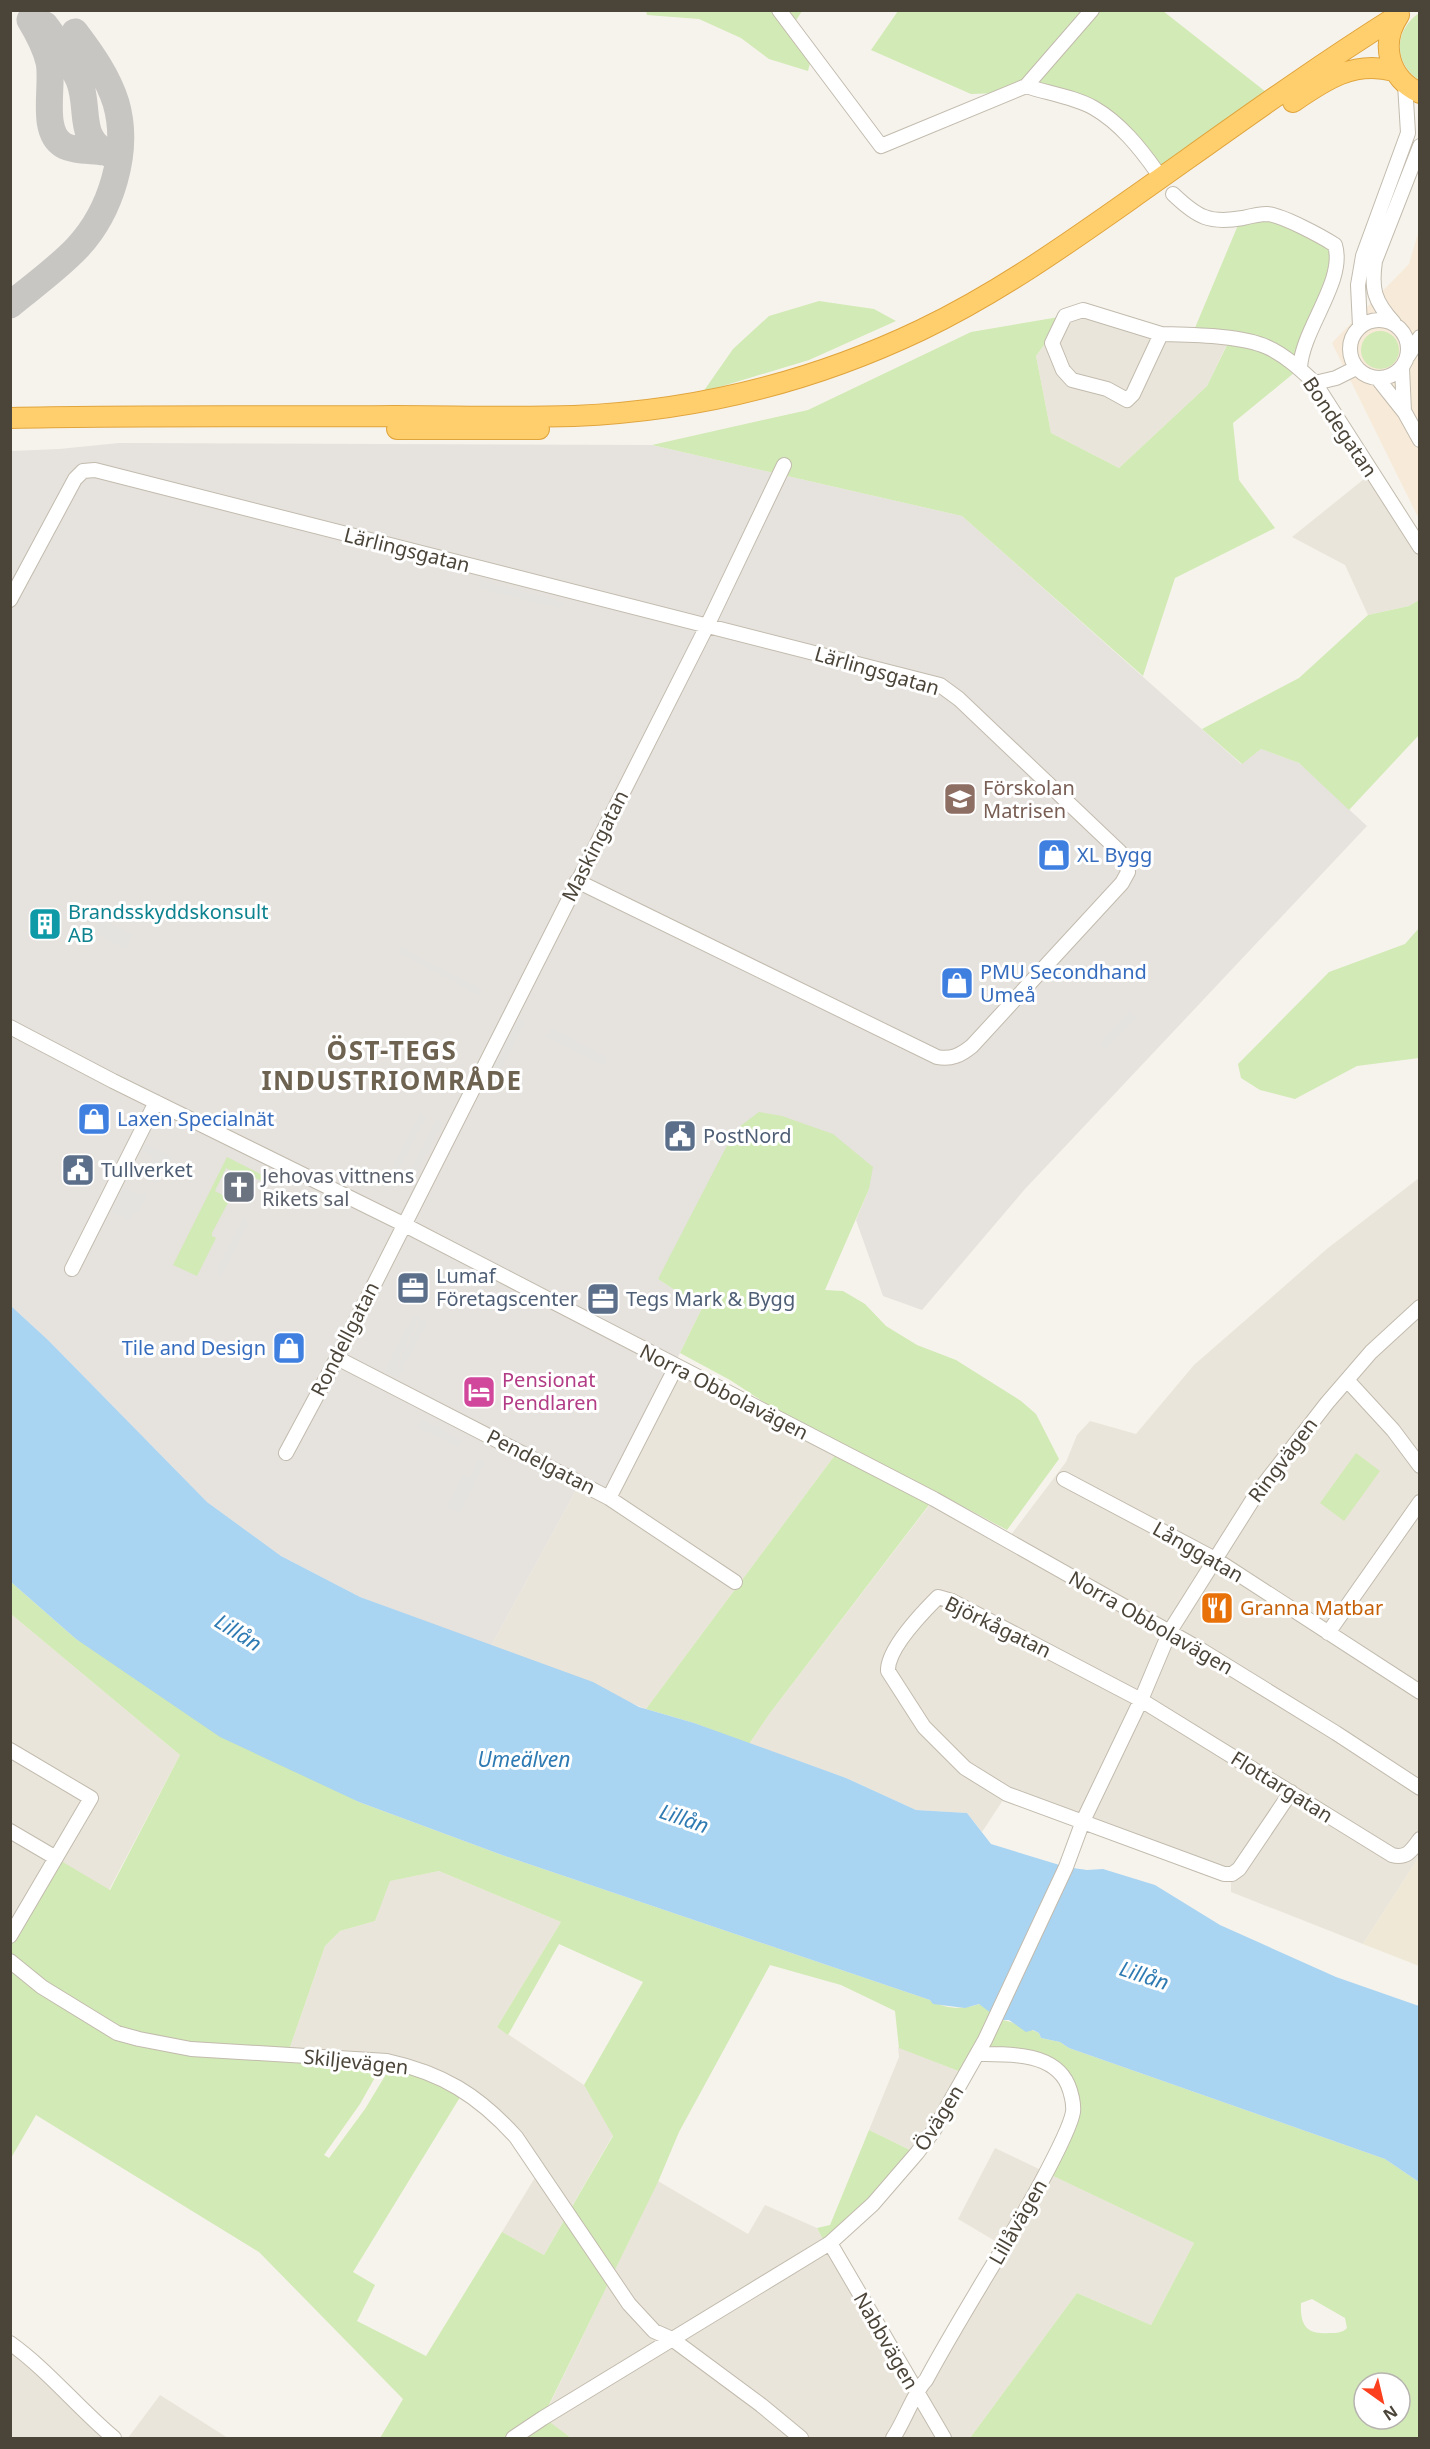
<svg xmlns="http://www.w3.org/2000/svg" width="1430" height="2449" font-family="'Noto Sans',sans-serif">
<style>
.residential{fill:#eae5da}
.commercial{fill:#f7ead8}
.industrial{fill:#e6e2dd}
.education{fill:#efe8d6}
.green{fill:#d2eab5;fill-rule:evenodd}
.parking{fill:#e5e3e0}
.water{fill:#a9d4f2}
.lines{fill:none;stroke-linecap:round;stroke-linejoin:round}
.taxiway{stroke:#c8c6c3;stroke-width:27}
.minor-casing{stroke:#c2bbae;stroke-width:16}
.highway-casing{stroke:#e0a43c;stroke-width:22}
.minor{stroke:#fff;stroke-width:14}
.highway{stroke:#ffcf6e;stroke-width:20}
.labels{text-anchor:middle;stroke-width:6;stroke-linejoin:round;paint-order:stroke}
.street-label{font-size:20px;fill:#4b4439;stroke:#fff}
.education-label{font-size:20px;fill:#785e54;stroke:#fff;text-anchor:start}
.shop-label{font-size:20px;fill:#366cbe;stroke:#fff;text-anchor:start}
.culture-label{font-size:20px;fill:#0d838f;stroke:#fff;text-anchor:start}
.service-label{font-size:20px;fill:#4e5e75;stroke:#fff;text-anchor:start}
.worship-label{font-size:20px;fill:#5b616d;stroke:#fff;text-anchor:start}
.hotel-label{font-size:20px;fill:#b23c85;stroke:#fff;text-anchor:start}
.food-label{font-size:20px;fill:#c56008;stroke:#fff;text-anchor:start}
.water-label{font-size:21px;font-style:italic;fill:#2e7ab2;stroke:#fff}
.district-label{font-size:26px;font-weight:bold;letter-spacing:1.5px;fill:#6e6250;stroke:#fff}
</style>
<rect width="100%" height="100%" fill="#f6f3ec"/>
<path class="residential" d="M 1083,310 L 1161,334 L 1230,338 L 1207,386 L 1119,468 L 1051,433 L 1036,356 L 1065,316 Z
M 1369,475 L 1419,552 L 1419,600 L 1409,606 L 1368,615 L 1345,565 L 1292,537 Z
M 1419,1178 L 1419,1857 L 1363,1944 L 1231,1892 L 1231,1874 L 1007,1794 L 982,1832 L 967,1813 L 916,1810 L 846,1778 L 749,1744 L 770,1713 L 934,1499 L 1007,1540 L 1066,1462 L 1077,1435 L 1090,1421 L 1136,1434 L 1194,1365 L 1328,1248 Z
M 678,1373 L 838,1451 L 646,1709 L 491,1646 L 580,1483 Z
M 11,1614 L 180,1755 L 109,1890 L 11,1936 Z
M 439,1871 L 561,1922 L 497,2027 L 584,2085 L 613,2135 L 544,2255 L 502,2232 L 542,2166 L 443,2074 L 289,2050 L 325,1946 L 340,1931 L 375,1921 L 389,1881 Z
M 898,2047 L 961,2072 L 930,2126 L 912,2151 L 869,2130 L 899,2057 Z
M 995,2148 L 1194,2243 L 1151,2325 L 1077,2293 L 970,2438 L 571,2438 L 543,2418 L 658,2181 L 748,2234 L 765,2205 L 817,2228 L 912,2395 L 1007,2248 L 958,2219 Z
M 10,2343 L 114,2438 L 11,2438 Z
M 160,2395 L 228,2438 L 128,2438 Z"/>
<path class="commercial" d="M 1419,230 L 1419,519 L 1332,343 L 1409,264 Z"/>
<path class="industrial" d="M 119,443 L 652,445 L 962,516 L 1241,764 L 1261,749 L 1299,763 L 1367,826 L 1025,1189 L 922,1310 L 883,1296 L 856,1220 L 869,1189 L 658,1279 L 702,1308 L 609,1498 L 580,1483 L 491,1646 L 360,1597 L 281,1556 L 207,1502 L 48,1340 L 11,1306 L 11,451 L 59,449 Z"/>
<path class="education" d="M 1419,1857 L 1419,1966 L 1363,1944 Z"/>
<path class="green" d="M 646,11 L 802,11 L 795,22 L 812,55 L 808,71 L 769,59 L 741,38 L 699,19 L 647,15 Z
M 898,11 L 1163,11 L 1266,92 L 1157,172 L 1093,107 L 1026,86 L 998,93 L 971,94 L 871,50 Z
M 1419,13 L 1419,80 C 1393,63 1394,30 1419,13 Z
M 1268,214 L 1337,253 L 1300,368 L 1233,423 L 1239,480 L 1275,528 L 1175,578 L 1143,676 L 962,516 L 652,445 L 808,410 L 971,332 L 1065,316 L 1036,356 L 1051,433 L 1119,468 L 1207,386 L 1230,339 L 1192,335 L 1241,218 Z
M 819,301 L 874,309 L 896,321 L 809,360 L 703,392 L 733,349 L 769,316 Z
M1361 350a19 19 0 1 1 38 0a19 19 0 1 1-38 0Z
M 1419,600 L 1419,735 L 1349,810 L 1299,763 L 1261,749 L 1242,764 L 1202,729 L 1299,678 L 1368,615 L 1409,606 Z
M 1419,928 L 1419,1058 L 1357,1066 L 1295,1099 L 1260,1090 L 1241,1078 L 1238,1064 L 1329,972 L 1405,944 Z
M 759,1112 L 782,1116 L 833,1134 L 873,1167 L 869,1189 L 825,1290 L 843,1291 L 865,1304 L 886,1326 L 917,1345 L 956,1360 L 1021,1401 L 1036,1414 L 1059,1459 L 1007,1530 L 938,1493 L 770,1713 L 749,1744 L 694,1723 L 646,1709 L 838,1451 L 730,1380 L 680,1353 L 702,1308 L 658,1279 L 735,1130 Z
M 227,1157 L 266,1177 L 264,1182 L 252,1177 L 250,1180 L 226,1168 L 215,1191 L 230,1199 L 212,1233 L 212,1236 L 216,1238 L 197,1276 L 173,1265 Z
M 1356,1453 L 1380,1471 L 1344,1521 L 1320,1503 Z
M 11,1582 L 76,1639 L 359,1802 L 502,1855 L 930,2000 C 944,2009 963,2010 979,2004 L 988,2009 L 992,2014 L 961,2072 L 899,2048 L 895,2011 L 841,1985 L 770,1965 L 679,2132 L 658,2182 L 543,2417 L 571,2438 L 380,2438 L 403,2399 L 259,2252 L 36,2115 L 11,2158 L 11,1936 L 56,1858 L 110,1890 L 180,1755 L 11,1614 ZM 439,1871 L 561,1922 L 497,2027 L 508,2035 L 559,1944 L 643,1982 L 584,2085 L 613,2136 L 544,2255 L 502,2232 L 426,2356 L 357,2321 L 375,2285 L 353,2272 L 462,2094 L 411,2072 L 391,2066 L 365,2109 L 329,2158 L 324,2155 L 360,2104 L 382,2065 L 289,2050 L 325,1946 L 340,1931 L 375,1921 L 390,1881 Z
M 1000,2020 C 1009,2020 1029,2029 1039,2033 L 1041,2038 L 1060,2042 L 1069,2048 L 1385,2159 L 1419,2182 L 1419,2438 L 970,2438 L 1077,2293 L 1151,2325 L 1194,2243 L 1047,2173 L 1072,2099 L 1045,2062 L 978,2054 ZM 1312,2299 L 1345,2318 L 1347,2328 C 1342,2333 1336,2333 1329,2333 C 1306,2335 1300,2325 1301,2303 ZM 1364,2383 L 1400,2383 L 1400,2419 L 1364,2419 Z
M 869,2130 L 912,2151 L 868,2201 L 824,2241 L 817,2228 L 830,2225 Z"/>
<path class="parking" d="M 480,580 L 564,602 L 563,609 L 479,588 Z
M 100,919 L 133,935 L 126,949 L 92,932 Z
M 401,947 L 483,990 L 479,995 L 397,953 Z
M 1130,1010 L 1137,1017 L 1106,1050 L 1099,1044 Z
M 518,1018 L 526,1022 L 493,1086 L 486,1082 Z
M 551,1028 L 608,1057 L 605,1066 L 547,1037 Z
M 420,1113 L 427,1117 L 399,1170 L 393,1167 Z
M 437,1118 L 443,1122 L 412,1182 L 406,1178 Z
M 145,1143 L 172,1157 L 157,1183 L 142,1177 L 154,1157 L 141,1150 Z
M 123,1187 L 139,1195 L 141,1192 L 147,1195 L 137,1215 L 134,1213 L 130,1220 L 111,1211 Z
M 243,1216 L 248,1223 L 221,1278 L 216,1270 Z
M 414,1314 L 420,1318 L 391,1375 L 384,1371 Z
M 421,1319 L 427,1322 L 398,1378 L 392,1375 Z
M 422,1419 L 462,1440 L 458,1447 L 417,1427 Z
M 479,1459 L 486,1462 L 460,1513 L 447,1507 L 463,1474 L 469,1478 Z"/>
<path class="water" d="M 11,1306 L 48,1340 L 207,1502 L 281,1556 L 360,1597 L 593,1682 L 639,1707 L 694,1723 L 846,1778 L 916,1810 L 967,1813 L 991,1844 L 1066,1867 L 1087,1870 L 1103,1869 L 1155,1885 L 1220,1925 L 1336,1977 L 1419,2006 L 1419,2182 L 1385,2159 L 1069,2048 L 1060,2042 L 1041,2038 L 1039,2033 L 1033,2030 L 1026,2032 L 1009,2020 L 1000,2020 L 979,2004 L 965,2008 L 933,2004 L 930,2000 L 502,1855 L 359,1802 L 220,1737 L 76,1639 L 11,1582 Z"/>
<g class="lines">
<path class="taxiway" d="M 30,20 C 38,33 45,46 49,62 C 54,85 40,131 63,145 C 73,151 92,150 104,152
M 45,25 C 58,42 70,60 79,80 C 91,110 75,140 112,155
M 10,305 C 33,286 57,269 77,248 C 111,212 130,151 116,103 C 108,77 91,53 75,32"/>
<defs>
<path id="minor" d="M 779,10 L 881,146 L 1026,86 L 1092,10
M 1026,86 C 1047,93 1075,97 1094,108 C 1120,123 1140,148 1157,172
M 1173,194 C 1197,217 1209,224 1243,218 C 1251,216 1259,214 1267,214 C 1282,215 1321,236 1335,245 C 1346,281 1302,329 1300,368
M 1083,310 L 1161,334 L 1133,394 L 1127,400 L 1107,389 L 1072,380 L 1063,370 L 1052,343 L 1065,316 Z
M1350 349a29 29 0 1 1 58 0a29 29 0 1 1-58 0Z
M 1394,323 C 1374,301 1371,289 1375,261 L 1420,146
M 1360,326 L 1358,285 L 1363,256 L 1408,133 L 1405,84
M 1161,334 C 1191,335 1241,335 1267,347 C 1285,355 1301,370 1315,383 L 1420,547
M 1408,356 L 1420,337
M 1402,368 L 1404,411
M 1378,379 L 1405,413 L 1420,440
M 1315,383 L 1336,378 L 1356,368
M 10,600 L 75,479 L 83,471 L 95,470 L 940,685 L 959,699 L 1119,851 L 1125,858 L 1128,872 L 1122,883 L 972,1046 C 961,1055 951,1060 937,1057 L 577,881
M 10,1027 L 113,1081 L 403,1224 L 934,1499 L 1198,1648 L 1336,1733 L 1420,1788
M 72,1269 L 156,1102
M 337,1358 L 609,1498 L 735,1582
M 1347,1380 L 1393,1430 L 1420,1466
M 286,1453 L 337,1358 L 707,626 L 784,465
M 1064,1479 L 1215,1559 L 1420,1692
M 609,1498 L 676,1367
M 1328,1633 L 1420,1502
M 10,1750 L 91,1798 L 10,1936
M 1291,1792 L 1239,1869 L 1232,1874 L 1224,1874 L 1007,1794 L 965,1768 L 924,1727 L 888,1671 C 887,1649 922,1613 938,1597 L 952,1601 L 1141,1700 L 1392,1855 C 1407,1859 1412,1850 1420,1839
M 10,1831 L 56,1858
M 10,1961 L 42,1987 L 117,2033 L 139,2039 L 191,2049 L 387,2061 C 442,2073 478,2095 516,2137 L 629,2304 L 654,2331 L 672,2339 L 761,2405 L 801,2438
M 830,2243 L 944,2438
M 10,2343 C 49,2371 78,2408 114,2438
M 513,2438 L 543,2418 L 830,2243 L 873,2204 L 917,2153 L 934,2130 L 985,2040 L 1066,1867 L 1083,1821 L 1141,1700 L 1170,1631 L 1257,1493 L 1327,1403 L 1371,1352 L 1420,1307
M 893,2438 C 903,2424 916,2389 926,2380 C 961,2315 1001,2254 1037,2190 C 1046,2173 1070,2130 1073,2112 C 1074,2104 1071,2092 1068,2085 C 1054,2052 1008,2054 978,2054"/>
<path id="highway" d="M 1399,15 C 1380,43 1388,78 1420,93
M 1293,102 C 1325,80 1354,60 1394,71
M 10,418 C 138,415 266,417 394,416 C 454,416 514,418 574,416 C 695,411 812,382 921,330 C 996,294 1063,247 1131,199 C 1219,137 1306,73 1397,16
M 397,429 L 539,429"/>
</defs>
<use href="#minor" class="minor-casing"/>
<use href="#highway" class="highway-casing"/>
<use href="#minor" class="minor"/>
<use href="#highway" class="highway"/>
</g>
<defs>
<symbol id="school-square" viewBox="-11 -11 22 22"><rect x="-9" y="-9" width="18" height="18" rx="4" fill="#8d6e63" stroke="#fff"/><path d="M0-5L7-2L0 1L-7-2ZM-4 1L0 2.5L4 1V4Q0 6-4 4Z" fill="#fff"/></symbol>
<symbol id="shop-square" viewBox="-11 -11 22 22"><rect x="-9" y="-9" width="18" height="18" rx="4" fill="#3f7fe0" stroke="#fff"/><path d="M-5-2.5h2.3a2.7 3.5 0 0 1 5.4 0H5L5.5 6h-11ZM-1.5-2.5h3a1.5 2.3 0 0 0-3 0Z" fill="#fff"/></symbol>
<symbol id="building-square" viewBox="-11 -11 22 22"><rect x="-9" y="-9" width="18" height="18" rx="4" fill="#0f9aa8" stroke="#fff"/><path d="M-4-6H4V6H1V3H-1V6H-4ZM-2.5-4.3h1.7v1.8h-1.7ZM.8-4.3h1.7v1.8H.8ZM-2.5-1h1.7V.8h-1.7ZM.8-1h1.7V.8H.8Z" fill="#fff"/></symbol>
<symbol id="civic-square" viewBox="-11 -11 22 22"><rect x="-9" y="-9" width="18" height="18" rx="4" fill="#5c6f8a" stroke="#fff"/><path d="M-.6-6.5H3V-4.5H.6V-3L4-1V1h2V6H-6V1h2V-1L-.6-3ZM-1.2 2.5V6h2.4V2.5Z" fill="#fff"/></symbol>
<symbol id="church-square" viewBox="-11 -11 22 22"><rect x="-9" y="-9" width="18" height="18" rx="4" fill="#6b7280" stroke="#fff"/><path d="M-1.2-6h2.4v3.5h3.3v2.4h-3.3V6h-2.4V-.1h-3.3v-2.4h3.3Z" fill="#fff"/></symbol>
<symbol id="office-square" viewBox="-11 -11 22 22"><rect x="-9" y="-9" width="18" height="18" rx="4" fill="#5c6f8a" stroke="#fff"/><path d="M-6-3h4V-5.5h4V-3h4V5H-6ZM-1-4.5V-3h2v-1.5ZM-6 0V1H6V0Z" fill="#fff"/></symbol>
<symbol id="hotel-square" viewBox="-11 -11 22 22"><rect x="-9" y="-9" width="18" height="18" rx="4" fill="#d1479c" stroke="#fff"/><path d="M-6-4.5h1.5V1H6V5H4.5V3h-9V5H-6ZM-4 0a1.8 1.8 0 1 1 3.6 0ZM.5 0V-2.5h3Q6-2.5 6 0Z" fill="#fff"/></symbol>
<symbol id="restaurant-square" viewBox="-11 -11 22 22"><rect x="-9" y="-9" width="18" height="18" rx="4" fill="#e8710a" stroke="#fff"/><path d="M-5-6h1v4h1v-4h1v4h1v-4h1v5L-1.5 .5V6h-2V.5L-5-1ZM5-6V6H3V1.5H1.5Q1.5-4 5-6Z" fill="#fff"/></symbol>
</defs>
<g fill-rule="evenodd">
<use href="#school-square" x="941" y="780" width="38" height="38"/>
<use href="#shop-square" x="1035" y="836" width="38" height="38"/>
<use href="#building-square" x="26" y="905" width="38" height="38"/>
<use href="#shop-square" x="938" y="964" width="38" height="38"/>
<use href="#shop-square" x="75" y="1100" width="38" height="38"/>
<use href="#civic-square" x="661" y="1117" width="38" height="38"/>
<use href="#civic-square" x="59" y="1151" width="38" height="38"/>
<use href="#church-square" x="220" y="1168" width="38" height="38"/>
<use href="#office-square" x="394" y="1269" width="38" height="38"/>
<use href="#office-square" x="584" y="1280" width="38" height="38"/>
<use href="#shop-square" x="270" y="1329" width="38" height="38"/>
<use href="#hotel-square" x="460" y="1373" width="38" height="38"/>
<use href="#restaurant-square" x="1198" y="1589" width="38" height="38"/>
</g>
<g class="labels">
<g class="street-label">
<text transform="translate(1340 427) rotate(56)" y="7">Bondegatan</text>
<text transform="translate(407 550) rotate(14)" y="7">Lärlingsgatan</text>
<text transform="translate(877 671) rotate(16)" y="7">Lärlingsgatan</text>
<text transform="translate(595 846) rotate(-63)" y="7">Maskingatan</text>
<text transform="translate(345 1339) rotate(-63)" y="7">Rondellgatan</text>
<text transform="translate(724 1392) rotate(27)" y="7">Norra Obbolavägen</text>
<text transform="translate(1283 1460) rotate(-53)" y="7">Ringvägen</text>
<text transform="translate(541 1462) rotate(27)" y="7">Pendelgatan</text>
<text transform="translate(1198 1552) rotate(30)" y="7">Långgatan</text>
<text transform="translate(1151 1623) rotate(30)" y="7">Norra Obbolavägen</text>
<text transform="translate(998 1627) rotate(26)" y="7">Björkågatan</text>
<text transform="translate(1282 1787) rotate(32)" y="7">Flottargatan</text>
<text transform="translate(356 2062) rotate(6)" y="7">Skiljevägen</text>
<text transform="translate(939 2118) rotate(-58)" y="7">Övägen</text>
<text transform="translate(1018 2222) rotate(-60)" y="7">Lillåvägen</text>
<text transform="translate(886 2341) rotate(60)" y="7">Nabbvägen</text>
</g>
<g class="education-label">
<text x="983" y="795">Förskolan<tspan x="983" dy="23">Matrisen</tspan></text>
</g>
<g class="shop-label">
<text x="1077" y="862">XL Bygg</text>
<text x="980" y="979">PMU Secondhand<tspan x="980" dy="23">Umeå</tspan></text>
<text x="117" y="1126">Laxen Specialnät</text>
<text x="266" y="1355" text-anchor="end">Tile and Design</text>
</g>
<g class="culture-label">
<text x="68" y="919">Brandsskyddskonsult<tspan x="68" dy="23">AB</tspan></text>
</g>
<g class="service-label">
<text x="703" y="1143">PostNord</text>
<text x="101" y="1177">Tullverket</text>
<text x="436" y="1283">Lumaf<tspan x="436" dy="23">Företagscenter</tspan></text>
<text x="626" y="1306">Tegs Mark &amp; Bygg</text>
</g>
<g class="worship-label">
<text x="262" y="1183">Jehovas vittnens<tspan x="262" dy="23">Rikets sal</tspan></text>
</g>
<g class="hotel-label">
<text x="502" y="1387">Pensionat<tspan x="502" dy="23">Pendlaren</tspan></text>
</g>
<g class="food-label">
<text x="1240" y="1615">Granna Matbar</text>
</g>
<g class="water-label">
<text transform="translate(238 1633) rotate(32)" y="7">Lillån</text>
<text x="524" y="1767">Umeälven</text>
<text transform="translate(684 1819) rotate(19)" y="7">Lillån</text>
<text transform="translate(1144 1976) rotate(18)" y="7">Lillån</text>
</g>
<g class="district-label">
<text x="392" y="1060">ÖST-TEGS<tspan x="392" dy="30">INDUSTRIOMRÅDE</tspan></text>
</g>
</g>
<rect width="1430" height="2449" fill="none" stroke="#4b4439" stroke-width="24"/>
<g transform="translate(1382 2401) rotate(146)"><circle r="28" fill="#ffffff" stroke="#b7b4b0" stroke-width="1.5"/>
<path d="M0-4.5L10 22L0 15L-10 22Z" fill="#fc3f1d"/>
<text y="-9" font-size="16" font-weight="bold" text-anchor="middle" fill="#4b4439">N</text>
</g>
</svg>
